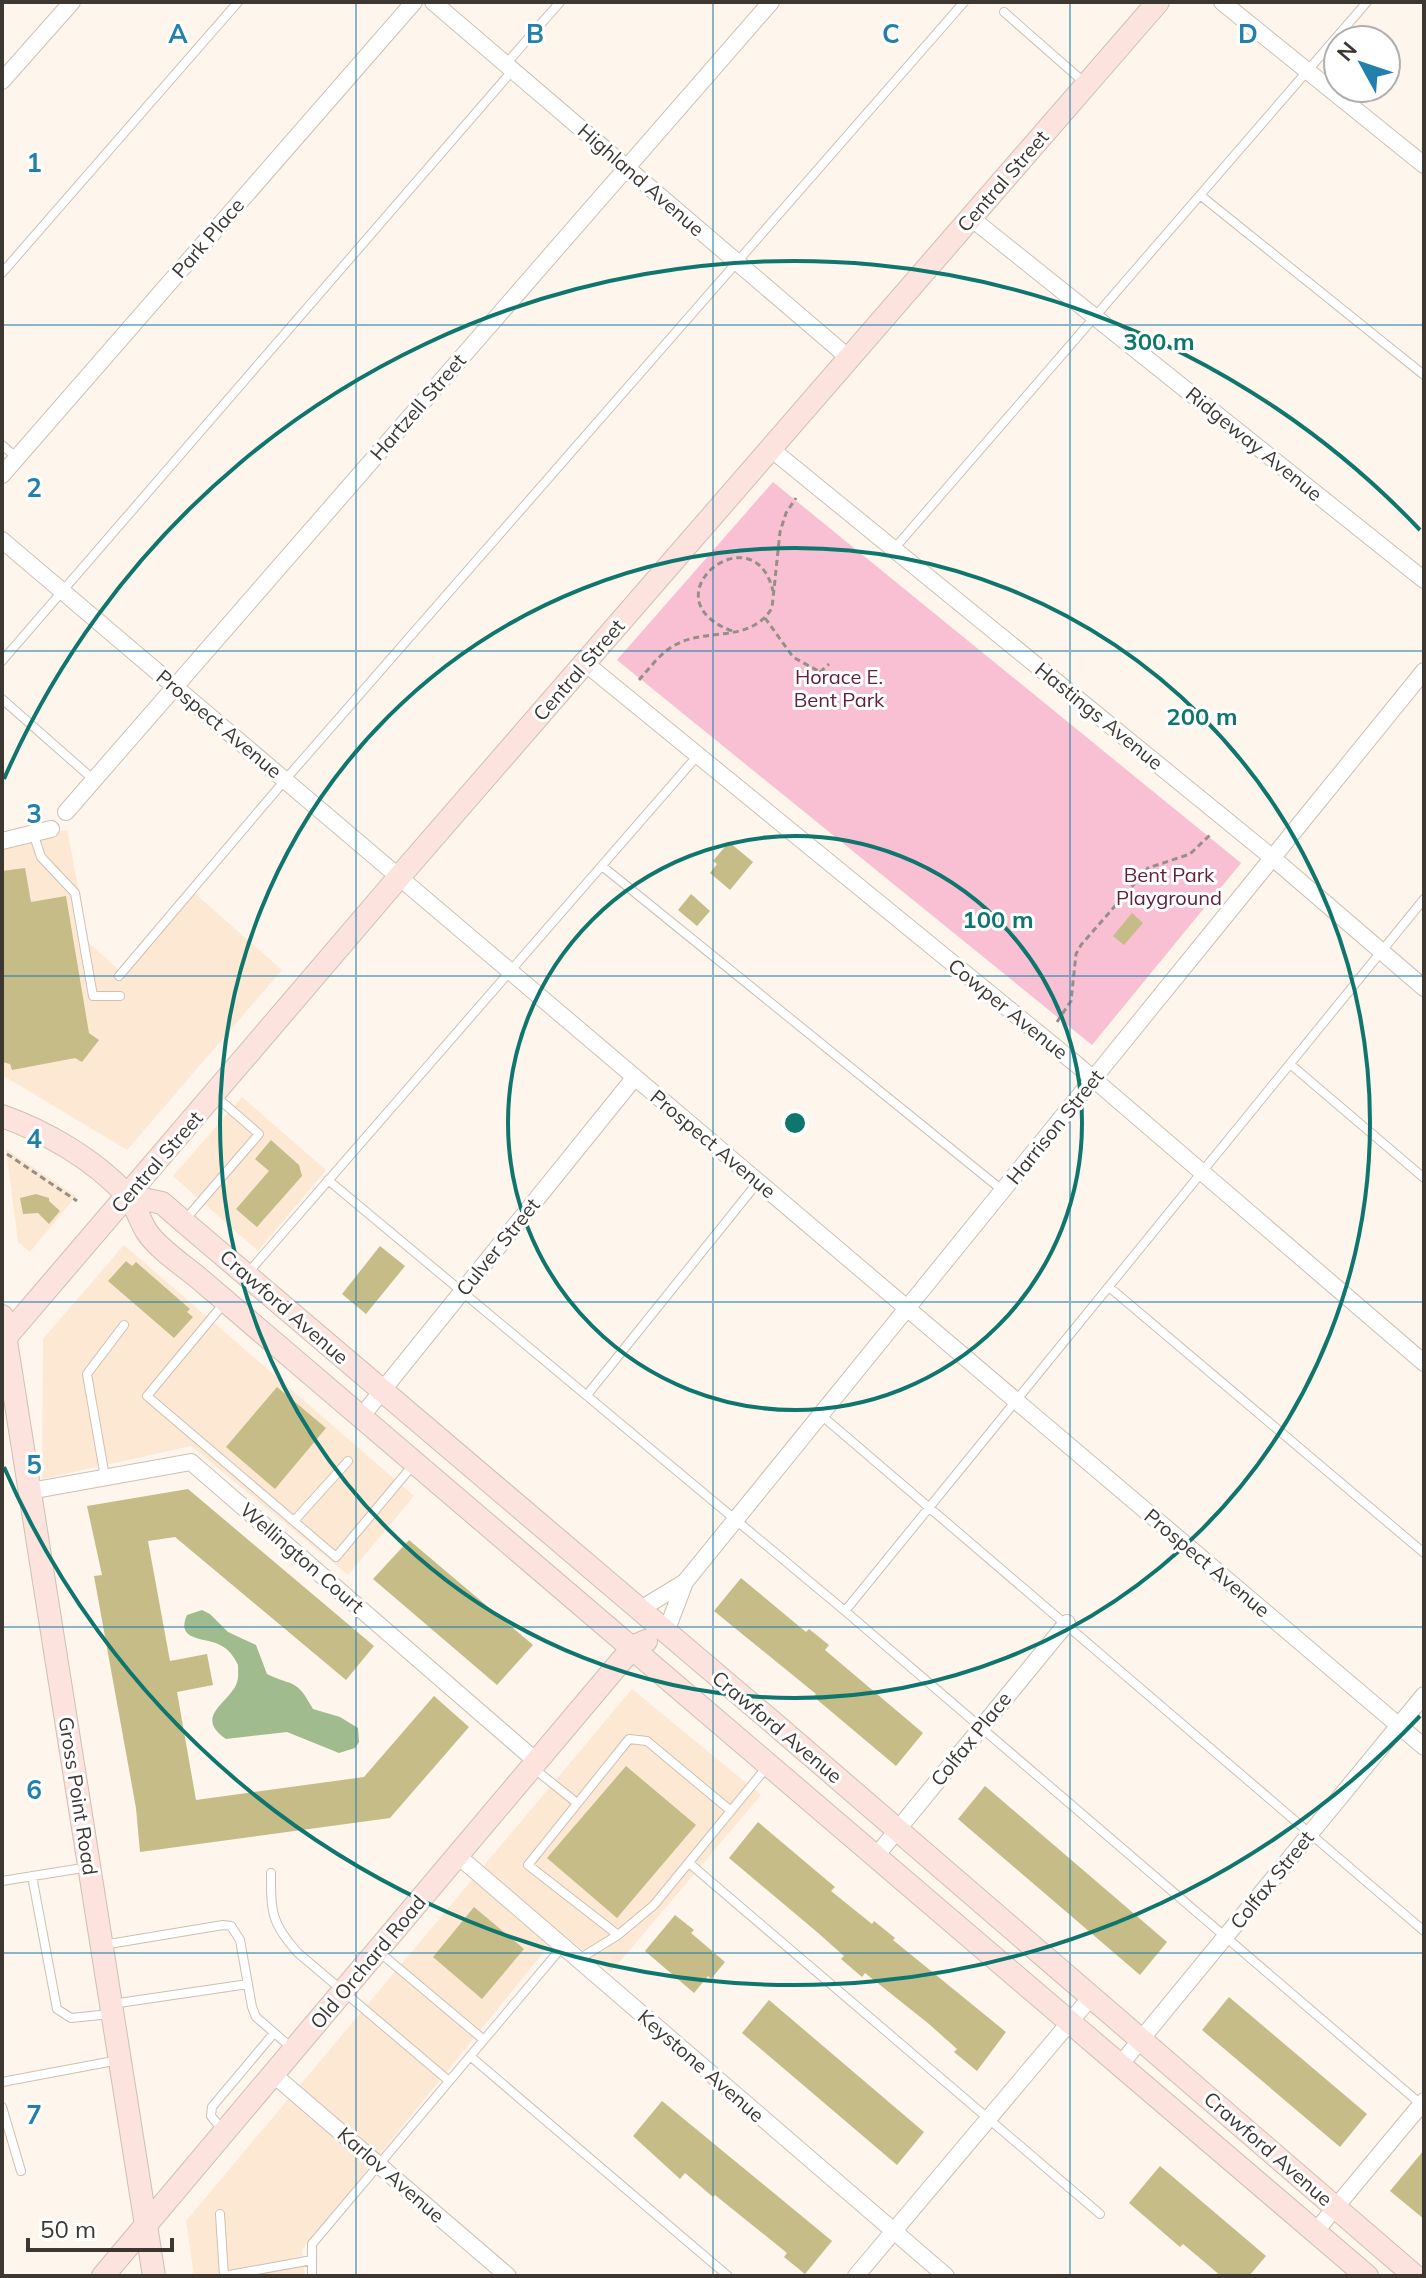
<svg xmlns="http://www.w3.org/2000/svg" width="1426" height="2278" font-family="Mulish,sans-serif">
<style>
.built{fill:#fde8d4}
.green{fill:#f8c0d2}
.water{fill:#a0bb8d}
.building{fill:#c5bc88}
.lines{fill:none;stroke-linecap:round;stroke-linejoin:round}
.lane-casing{stroke:#cec0b2;stroke-width:10}
.street-casing{stroke:#cec0b2;stroke-width:18}
.secondary-casing{stroke:#cec0b2;stroke-width:24}
.path{stroke:#968f88;stroke-width:3;stroke-dasharray:6 4;stroke-linecap:butt}
.lane{stroke:#fff;stroke-width:8}
.street{stroke:#fff;stroke-width:16}
.secondary{stroke:#fce3de;stroke-width:22}
.grid{fill:none;stroke:#2280ad;stroke-width:2;stroke-opacity:0.55}
.ring{fill:none;stroke:#0f766e;stroke-width:4}
.labels{text-anchor:middle;stroke-width:6;stroke-linejoin:round;paint-order:stroke}
.street-label{font-size:20px;fill:#3d3732;stroke:#fff}
.park-label{font-size:20px;fill:#61203b;stroke:#fff}
.grid-label{font-size:26px;text-anchor:middle;font-weight:bold;fill:#2280ad;stroke:#fff;stroke-width:6;stroke-linejoin:round;paint-order:stroke}
.centre{fill:#0f766e;stroke:#fff;stroke-width:4}
.ring-label{font-size:24px;text-anchor:middle;font-weight:bold;fill:#0f766e;stroke:#fff;stroke-width:6;stroke-linejoin:round;paint-order:stroke}
</style>
<rect width="100%" height="100%" fill="#fef5ec"/>
<path class="built" d="M 67,830 L 89,943 L 121,972 L 191,890 L 282,970 L 127,1150 L 2,1075 L 2,844 Z
M 242,1097 L 326,1170 L 258,1251 L 173,1176 Z
M 6,1149 L 76,1196 L 30,1252 L 18,1242 Z
M 124,1245 L 414,1496 L 348,1575 L 191,1446 L 42,1479 L 43,1339 Z
M 632,1689 L 761,1795 L 611,1972 L 560,1932 L 302,2250 L 305,2276 L 194,2276 L 186,2221 Z"/>
<path class="green" d="M 773,482 L 1241,863 L 1092,1045 L 617,660 Z"/>
<path class="water" d="M 202,1610 L 210,1614 L 228,1632 L 256,1645 L 267,1674 C 294,1687 296,1678 313,1709 L 340,1717 L 358,1728 L 359,1742 L 355,1748 L 339,1753 L 287,1732 L 226,1739 C 194,1717 227,1704 236,1685 C 239,1679 238,1671 238,1665 C 234,1657 229,1649 220,1645 C 206,1637 175,1642 187,1615 Z"/>
<path class="building" d="M 729,842 L 753,862 L 730,890 L 710,873 L 717,864 L 713,861 Z
M 25,868 L 31,902 L 66,896 L 89,1033 L 99,1040 L 82,1062 L 75,1058 L 12,1070 L 10,1064 L 2,1062 L 2,871 Z
M 691,894 L 710,911 L 697,926 L 678,910 Z
M 1132,913 L 1143,923 L 1124,945 L 1113,936 Z
M 271,1140 L 299,1165 L 302,1176 L 257,1227 L 236,1209 L 269,1171 L 255,1159 Z
M 36,1194 L 49,1198 L 49,1201 L 60,1211 L 49,1224 L 38,1213 L 23,1214 L 20,1198 Z
M 380,1246 L 405,1266 L 366,1314 L 342,1294 Z
M 126,1261 L 132,1266 L 136,1262 L 190,1309 L 187,1312 L 193,1317 L 174,1338 L 108,1281 Z
M 277,1387 L 326,1428 L 275,1489 L 226,1447 Z
M 188,1489 L 374,1646 L 346,1680 L 175,1537 L 148,1541 L 170,1661 L 207,1654 L 213,1685 L 177,1692 L 196,1800 L 364,1777 L 434,1696 L 469,1727 L 390,1818 L 140,1852 L 136,1808 L 94,1576 L 102,1575 L 87,1506 Z
M 409,1540 L 533,1645 L 497,1685 L 373,1579 Z
M 741,1578 L 806,1632 L 809,1629 L 829,1645 L 825,1650 L 923,1733 L 896,1766 L 814,1697 L 816,1694 L 714,1611 Z
M 626,1766 L 696,1825 L 617,1918 L 547,1858 Z
M 985,1786 L 1167,1942 L 1140,1975 L 958,1819 Z
M 758,1822 L 835,1887 L 831,1891 L 872,1924 L 874,1921 L 895,1938 L 893,1940 L 1006,2032 L 977,2071 L 954,2052 L 957,2049 L 929,2024 L 865,1973 L 862,1977 L 841,1959 L 844,1956 L 817,1932 L 729,1858 Z
M 474,1907 L 524,1949 L 482,1999 L 433,1957 Z
M 675,1915 L 694,1930 L 691,1933 L 725,1962 L 711,1979 L 708,1976 L 694,1993 L 645,1951 Z
M 1229,1997 L 1367,2114 L 1340,2147 L 1202,2030 Z
M 769,2000 L 924,2132 L 897,2165 L 742,2033 Z
M 662,2101 L 832,2241 L 805,2274 L 784,2257 L 787,2253 L 715,2195 L 713,2197 L 685,2173 L 680,2179 L 633,2136 Z
M 1424,2150 L 1424,2219 L 1390,2191 Z
M 1160,2166 L 1266,2256 L 1249,2276 L 1221,2276 L 1183,2244 L 1180,2247 L 1129,2203 Z"/>
<g class="lines">
<defs>
<path id="lane" d="M 1004,12 L 1086,84
M 506,64 L 560,2
M 1200,195 L 1424,375
M 2,273 L 238,2
M 2,445 L 16,457
M 894,549 L 1367,2
M 2,661 L 512,71
M 2,699 L 94,780
M 33,833 L 41,857 L 75,893 L 93,996 L 120,996
M 602,866 L 1002,1190
M 119,976 L 285,780 L 964,2
M 1290,1064 L 1424,1178
M 328,1180 L 845,1611 L 1423,2106
M 184,1221 L 259,1134 L 214,1095
M 247,1274 L 698,755
M 1109,1287 L 1424,1553
M 225,1302 L 147,1396 L 336,1557 L 413,1465
M 587,1395 L 758,1182
M 821,1415 L 1424,1931
M 105,1477 L 87,1374 L 124,1325
M 294,1521 L 348,1461
M 845,1611 L 1424,899
M 532,1767 L 577,1803
M 689,1863 L 1100,2214
M 271,1873 C 271,1912 271,1923 298,1953 L 449,2081
M 32,1876 L 57,2009 L 71,2018 L 110,2014
M 2,1881 L 89,1867
M 618,1935 L 528,1865 L 629,1739 L 647,1741 L 731,1811
M 103,1945 L 223,1925 L 231,1926 L 240,1940 L 252,2007 L 256,2017 L 294,2050
M 378,1951 L 484,2040
M 579,1959 L 618,1935 L 654,1905 L 766,1768
M 112,2004 L 248,1984
M 470,2056 L 728,2276
M 2,2082 L 119,2060
M 2,2107 L 21,2171
M 224,2132 L 211,2116 L 212,2107 L 274,2033
M 220,2214 L 224,2276
M 224,2276 L 312,2260
M 312,2276 L 312,2244 L 563,1946"/>
<path id="street" d="M 433,2 L 849,358
M 1222,2 L 1424,165
M 2,81 L 72,2
M 971,218 L 1424,580
M 771,449 L 1274,859 L 1424,988
M 2,475 L 414,2
M 2,540 L 1424,1747
M 585,663 L 1076,1064 L 1424,1363
M 66,812 L 771,2
M 2,841 L 51,829
M 361,1417 L 635,1077
M 30,1491 L 191,1462 L 536,1761
M 639,1610 L 685,1582
M 666,1632 L 685,1582 L 1424,671
M 457,1855 L 946,2276
M 876,1856 L 1067,1623
M 1120,2065 L 1424,1695
M 274,2075 L 508,2276
M 1315,2232 L 1424,2101
M 856,2276 L 1091,1997"/>
<path id="secondary" d="M 2,1116 C 47,1132 93,1159 126,1194 C 136,1204 139,1220 147,1232 C 158,1249 186,1267 202,1281 L 1367,2276
M 129,1196 L 162,1203 L 184,1222 L 777,1726 L 1415,2276
M 2,1316 L 154,2276
M 6,1337 L 399,877 L 1158,2
M 103,2276 L 633,1647 L 646,1641"/>
</defs>
<use href="#lane" class="lane-casing"/>
<use href="#street" class="street-casing"/>
<use href="#secondary" class="secondary-casing"/>
<path class="path" d="M 765,618 L 793,657 L 820,672 L 814,679
M 732,631 C 644,598 754,510 773,591
M 820,672 L 829,664
M 639,680 C 650,668 660,653 675,645 C 707,627 750,644 772,608 L 780,532 L 786,513 L 796,498
M 1057,1022 L 1071,1001 L 1076,954 L 1081,945 L 1148,868 L 1190,854 L 1210,835
M 7,1154 L 77,1201"/>
<use href="#lane" class="lane"/>
<use href="#street" class="street"/>
<use href="#secondary" class="secondary"/>
</g>
<path class="grid" d="M 356,2 L 356,2276M 713,2 L 713,2276M 1070,2 L 1070,2276M 2,325 L 1424,325M 2,651 L 1424,651M 2,976 L 1424,976M 2,1302 L 1424,1302M 2,1627 L 1424,1627M 2,1953 L 1424,1953"/>
<g class="ring">
<circle cx="795" cy="1123" r="287"/>
<circle cx="795" cy="1123" r="575"/>
<path d="M1420 1716A862 862 0 0 1 4 1467M4 779A862 862 0 0 1 1420 530"/>
</g>
<g class="labels">
<g class="street-label">
<text transform="translate(641 180) rotate(41)" y="7">Highland Avenue</text>
<text transform="translate(1003 181) rotate(-49)" y="7">Central Street</text>
<text transform="translate(208 238) rotate(-49)" y="7">Park Place</text>
<text transform="translate(418 407) rotate(-49)" y="7">Hartzell Street</text>
<text transform="translate(1254 444) rotate(39)" y="7">Ridgeway Avenue</text>
<text transform="translate(579 670) rotate(-49)" y="7">Central Street</text>
<text transform="translate(1099 716) rotate(39)" y="7">Hastings Avenue</text>
<text transform="translate(219 724) rotate(40)" y="7">Prospect Avenue</text>
<text transform="translate(1008 1009) rotate(39)" y="7">Cowper Avenue</text>
<text transform="translate(1055 1127) rotate(-51)" y="7">Harrison Street</text>
<text transform="translate(713 1144) rotate(40)" y="7">Prospect Avenue</text>
<text transform="translate(157 1162) rotate(-49)" y="7">Central Street</text>
<text transform="translate(498 1247) rotate(-51)" y="7">Culver Street</text>
<text transform="translate(284 1307) rotate(41)" y="7">Crawford Avenue</text>
<text transform="translate(302 1558) rotate(41)" y="7">Wellington Court</text>
<text transform="translate(1207 1563) rotate(40)" y="7">Prospect Avenue</text>
<text transform="translate(777 1727) rotate(40)" y="7">Crawford Avenue</text>
<text transform="translate(971 1739) rotate(-51)" y="7">Colfax Place</text>
<text transform="translate(78 1796) rotate(81)" y="7">Gross Point Road</text>
<text transform="translate(1272 1880) rotate(-51)" y="7">Colfax Street</text>
<text transform="translate(368 1962) rotate(-50)" y="7">Old Orchard Road</text>
<text transform="translate(701 2066) rotate(41)" y="7">Keystone Avenue</text>
<text transform="translate(1268 2149) rotate(41)" y="7">Crawford Avenue</text>
<text transform="translate(391 2175) rotate(41)" y="7">Karlov Avenue</text>
</g>
<g class="park-label">
<text x="839" y="684">Horace E.<tspan x="839" dy="23">Bent Park</tspan></text>
<text x="1169" y="882">Bent Park<tspan x="1169" dy="23">Playground</tspan></text>
</g>
</g>
<g class="grid-label">
<text x="178" y="43">A</text>
<text x="535" y="43">B</text>
<text x="891" y="43">C</text>
<text x="1248" y="43">D</text>
<text x="34" y="172">1</text>
<text x="34" y="497">2</text>
<text x="34" y="823">3</text>
<text x="34" y="1148">4</text>
<text x="34" y="1474">5</text>
<text x="34" y="1799">6</text>
<text x="34" y="2124">7</text>
</g>
<circle cx="795" cy="1123" r="12" class="centre"/>
<g class="ring-label">
<text x="1159" y="350">300 m</text>
<text x="1202" y="725">200 m</text>
<text x="998" y="928">100 m</text>
</g>
<rect width="1426" height="2278" fill="none" stroke="#3d3732" stroke-width="8"/>
<g transform="translate(1362 64) rotate(310)"><circle r="38" fill="#ffffff" stroke="#b1afad" stroke-width="2"/>
<path d="M0-6L14 30L0 20L-14 30Z" fill="#2280ad"/>
<text y="-12" font-size="22" font-weight="bold" text-anchor="middle" fill="#3d3732">N</text>
</g>
<path d="M28 2238v12h144v-12" fill="none" stroke="#3d3732" stroke-width="4"/>
<text x="40" y="2238" font-size="24" fill="#3d3732" stroke="#ffffff" stroke-width="6" paint-order="stroke">50 m</text>
</svg>
